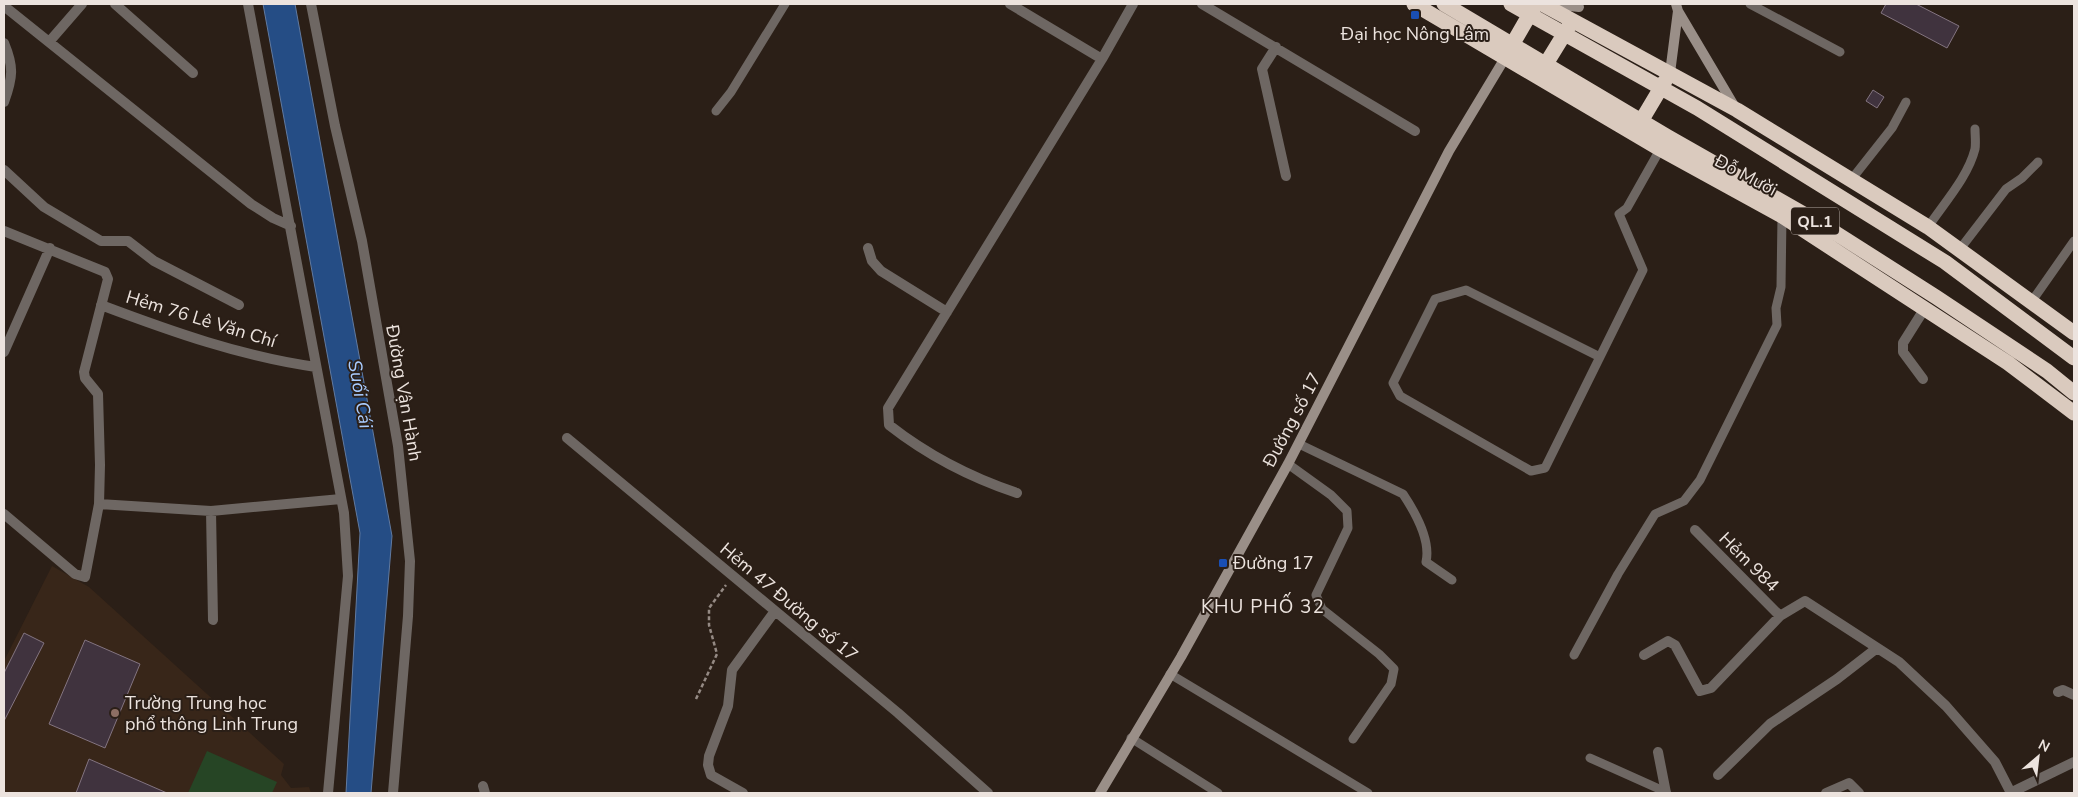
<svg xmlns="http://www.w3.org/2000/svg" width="2078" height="797" font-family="'Nunito Sans',sans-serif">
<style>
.built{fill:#382619}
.green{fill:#264525}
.water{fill:#254d85;stroke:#617aa0}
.building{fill:#40333e;stroke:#837480}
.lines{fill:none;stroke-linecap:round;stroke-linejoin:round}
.path{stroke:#958a84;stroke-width:2.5;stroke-dasharray:4 2.5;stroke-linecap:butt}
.lane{stroke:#6e6763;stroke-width:9}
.street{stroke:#6e6763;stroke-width:10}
.secondary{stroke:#9a8f88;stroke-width:10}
.highway{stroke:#dacabe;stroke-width:15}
.transit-dot{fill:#1a4fb4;stroke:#2b1f17;stroke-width:2}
.education-dot{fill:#8d6e63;stroke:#2b1f17;stroke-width:2}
.labels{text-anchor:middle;stroke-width:4;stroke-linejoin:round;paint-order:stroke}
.shield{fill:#2b1f17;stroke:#b2a8a2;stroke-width:1}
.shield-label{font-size:16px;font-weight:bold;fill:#ece3de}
.poi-label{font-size:18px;fill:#ece3de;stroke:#2b1f17;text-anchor:start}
.street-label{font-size:18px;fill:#ece3de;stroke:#2b1f17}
.water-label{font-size:19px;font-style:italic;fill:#a9ccff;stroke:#2b1f17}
.neighbourhood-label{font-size:19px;letter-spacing:1px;fill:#ece3de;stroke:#2b1f17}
</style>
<rect width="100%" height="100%" fill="#2b1f17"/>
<path class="built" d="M 52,566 L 89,587 L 284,764 L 281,775 L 291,788 L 309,787 L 311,793 L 4,793 L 4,661 Z"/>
<path class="green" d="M 207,751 L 277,782 L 272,793 L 188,793 Z"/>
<path class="water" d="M 263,4 L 295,4 L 392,536 L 371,793 L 346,793 L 360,533 Z"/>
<path class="building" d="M 1886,4 L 1916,4 L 1959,26 L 1947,48 L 1881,13 Z
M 1873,90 L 1884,97 L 1877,108 L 1866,101 Z
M 24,633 L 44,643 L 4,721 L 4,673 Z
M 85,640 L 140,664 L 105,748 L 49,724 Z
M 89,759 L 167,793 L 76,793 Z"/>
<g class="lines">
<path class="path" d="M 696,699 L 717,654 L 709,625 L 709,608 L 726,585"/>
<path class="lane" d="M 1750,4 L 1840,52
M 716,111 L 731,92 L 785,4
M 1851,180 L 1892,128 L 1906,102
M 1928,227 C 1944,203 1968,177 1975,149 C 1976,143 1975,135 1975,129
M 1960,249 L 2006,189 L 2022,178 L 2038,162
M 2032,301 L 2074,241
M 1600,357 L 1466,290 L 1435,299 L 1393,383 L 1400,396 L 1531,471 L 1545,468 L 1643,270 L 1619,214 L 1627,208 L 1662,146
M 1299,444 L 1403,494 C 1415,512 1431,540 1426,562 L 1452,580
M 1288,464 L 1331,495 L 1347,511 L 1348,528 L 1316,595 L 1322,609 L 1379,654 L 1394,669 L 1391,684 L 1353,739
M 1574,655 L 1618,574 L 1655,514 L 1684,501 L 1700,480 L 1777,325 L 1776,308 L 1781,287 L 1782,216
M 1170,674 L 1368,793
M 1131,738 L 1218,793
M 1590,758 L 1666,792"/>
<path class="street" d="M 115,4 L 193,73
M 248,4 L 344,513 L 348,576 L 328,793
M 311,4 L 335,126 L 362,241 L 398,446 L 410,561 L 408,616 L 393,793
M 1010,4 L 1102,59
M 1202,4 L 1415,131
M 4,6 L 251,204 L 273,218 L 291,226
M 49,42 L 82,4
M 4,43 C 14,67 13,77 4,102
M 1276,47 L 1262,69 L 1286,176
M 4,170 L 44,207 L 101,241 L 128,241 L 154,261 L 239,305
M 4,231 L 105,272 L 108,279 L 84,372 L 85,378 L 98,394 L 100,465 L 99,504 L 85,577 L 75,574 L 4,514
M 868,248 L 872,261 L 881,271 L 947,312
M 101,305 C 170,331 243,357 316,367
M 4,352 L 50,248
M 1923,379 L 1903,352 L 1903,343 L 1925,308
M 567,438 L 898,713 L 988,793
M 1017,493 C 972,478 926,454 889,425 L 888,408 L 1102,59 L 1133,4
M 99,504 L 211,511 L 341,499
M 211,511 L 213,620
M 1695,530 L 1780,616
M 1644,655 L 1668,641 L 1675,645 L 1700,691 L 1711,688 L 1780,616 L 1805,601 L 1899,662 L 1946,706 L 1995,762 L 2011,793
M 2058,692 L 2063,690 L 2074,695
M 1658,752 L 1666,793
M 1718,775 L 1770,724 L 1837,679 L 1877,648
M 483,786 L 485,793
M 743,793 L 711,775 L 708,765 L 709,756 L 728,706 L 732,670 L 775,611
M 1826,793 L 1849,783 L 1859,793
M 2010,793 L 2074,762"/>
<path class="secondary" d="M 1553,4 L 1579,7
M 1678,11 L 1736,109
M 1670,73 L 1678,11 L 1676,4
M 1100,793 L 1181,657 L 1288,464 L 1449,151 L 1505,58"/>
<path class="highway" d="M 1414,4 L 1660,149 L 1782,216 L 2008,363 L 2074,413
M 1444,4 L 1668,137 L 1823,225 L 1936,297 L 2047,371 L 2074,393
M 1511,4 L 1697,108 L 1945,262 L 2074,358
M 1542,4 L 1737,110 L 1928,227 L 2074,333
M 1508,52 L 1534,7
M 1541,72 L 1568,28
M 1637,128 L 1665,81"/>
</g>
<g class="transit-dot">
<rect x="1410" y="10" width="10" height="10" rx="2.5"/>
<rect x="1218" y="558" width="10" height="10" rx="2.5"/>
</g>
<circle class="education-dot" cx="115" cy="713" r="5"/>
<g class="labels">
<rect class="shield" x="1791" y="207.5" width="48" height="27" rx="4"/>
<g class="shield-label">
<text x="1815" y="227">QL.1</text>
</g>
<g class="poi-label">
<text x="1415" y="40" text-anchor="middle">Đại học Nông Lâm</text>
<text x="1233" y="569">Đường 17</text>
<text x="125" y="709">Trường Trung học<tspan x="125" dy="21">phổ thông Linh Trung</tspan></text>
</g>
<g class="street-label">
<text transform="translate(1746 175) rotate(28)" y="6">Đỗ Mười</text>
<text transform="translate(201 319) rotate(17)" y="6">Hẻm 76 Lê Văn Chí</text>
<text transform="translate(404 393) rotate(80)" y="6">Đường Vận Hành</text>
<text transform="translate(1292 420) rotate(-62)" y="6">Đường số 17</text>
<text transform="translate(1749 562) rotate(45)" y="6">Hẻm 984</text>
<text transform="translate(789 602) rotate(40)" y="6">Hẻm 47 Đường số 17</text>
</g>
<g class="water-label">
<text transform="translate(361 394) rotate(80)" y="7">Suối Cái</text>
</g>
<g class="neighbourhood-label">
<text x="1263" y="613">KHU PHỐ 32</text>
</g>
</g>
<rect width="2078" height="797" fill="none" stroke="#ece3de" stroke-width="10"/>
<g transform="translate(2038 757) rotate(28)" stroke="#2b1f17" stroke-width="4" paint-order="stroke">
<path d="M0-4L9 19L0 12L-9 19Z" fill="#ece3de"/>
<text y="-8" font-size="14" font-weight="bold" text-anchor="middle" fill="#ece3de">N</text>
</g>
</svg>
